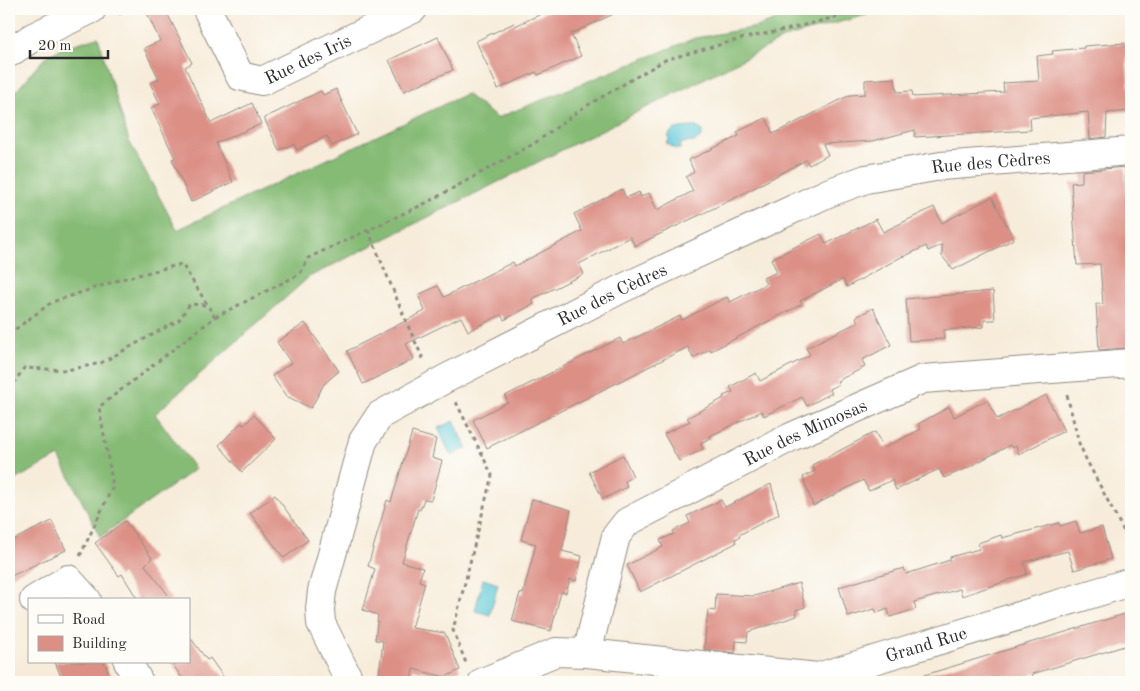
<svg xmlns="http://www.w3.org/2000/svg" width="1140" height="691" font-family="'Old Standard TT',serif">
<style>
.forest{fill:#86bb76;stroke:#587350}
.water{fill:#5ec9d8;stroke:#447a82}
.building{fill:#dc8f85}
.lines{fill:none;stroke-linecap:round;stroke-linejoin:round}
.minor-casing{stroke:#918c82;stroke-width:30}
.path{stroke:#918c82;stroke-width:3;stroke-dasharray:4 4;stroke-linecap:butt}
.minor{stroke:#fff;stroke-width:28}
.labels{text-anchor:middle;stroke-width:4;stroke-linejoin:round;paint-order:stroke}
.street-label{font-size:18px;fill:#2b2b2b;stroke:#fdfcf7}
</style>
<rect width="100%" height="100%" fill="#fdfcf7"/>
<filter id="ink" filterUnits="userSpaceOnUse"><feTurbulence type="fractalNoise" baseFrequency=".02" numOctaves="2"/><feDisplacementMap in="SourceGraphic" scale="10" xChannelSelector="R" yChannelSelector="G"/><feConvolveMatrix kernelMatrix="1 2 1 2 8 2 1 2 1" color-interpolation-filters="sRGB"/></filter>
<filter id="wash" filterUnits="userSpaceOnUse"><feTurbulence type="fractalNoise" baseFrequency=".0096" numOctaves="4" result="noise"/><feDisplacementMap in="SourceGraphic" scale="20" xChannelSelector="R" yChannelSelector="G"/><feGaussianBlur stdDeviation="1.12" result="paint"/><feColorMatrix in="noise" values="0 0 0 0 0 0 0 0 0 0 0 0 0 0 0 0 0 1.4 0 .05"/><feComposite in="paint" operator="in"/></filter>
<g filter="url(#wash)">
<rect width="100%" height="100%" fill="#f7ecda"/>
<path class="forest" d="M 805,9 L 887,9 L 787,37 L 309,277 L 155,414 L 195,469 L 100,537 L 59,456 L 9,483 L 9,99 C 21,87 31,72 43,60 C 55,48 82,42 98,37 L 129,141 L 177,230 L 466,94 L 497,118 L 695,38 L 757,27 Z"/>
<path class="water" d="M 696,127 L 702,130 L 702,137 L 694,142 L 681,143 L 680,149 L 676,149 L 666,143 L 669,141 C 669,139 668,134 670,133 C 674,127 689,127 696,127 Z
M 454,421 L 467,448 L 451,456 L 438,428 Z
M 483,579 L 498,584 L 490,615 L 475,611 Z"/>
<g id="blocks">
<path class="building" d="M 145,9 L 165,9 L 192,63 L 185,67 L 211,123 L 252,103 L 261,124 L 216,143 L 233,182 L 191,202 L 172,159 L 175,158 L 151,108 L 160,104 L 150,83 L 159,79 L 144,48 L 160,41 Z
M 552,9 L 624,9 L 571,34 L 581,56 L 538,75 L 536,72 L 498,89 L 476,41 L 514,23 L 515,26 Z
M 438,37 L 453,70 L 404,91 L 389,60 Z
M 1125,43 L 1131,111 L 1107,113 L 1106,137 L 1090,139 L 1088,112 L 1030,118 L 1031,130 L 915,137 L 915,130 L 873,141 L 823,144 L 828,155 L 809,165 L 806,160 L 733,199 L 635,246 L 630,237 L 579,264 L 584,274 L 532,299 L 534,304 L 504,320 L 501,315 L 468,331 L 461,317 L 406,344 L 414,359 L 363,384 L 347,351 L 425,311 L 418,295 L 438,286 L 444,297 L 513,262 L 515,266 L 582,231 L 574,214 L 622,189 L 626,198 L 639,192 L 641,197 L 649,193 L 657,210 L 693,191 L 686,177 L 694,172 L 689,160 L 739,136 L 737,132 L 766,118 L 773,134 L 850,95 L 865,94 L 865,80 L 895,78 L 897,92 L 912,91 L 913,97 L 1004,92 L 1003,83 L 1039,81 L 1037,56 L 1053,54 L 1052,51 L 1084,48 L 1084,46 Z
M 336,89 L 357,134 L 332,146 L 327,136 L 297,150 L 294,144 L 279,150 L 264,118 L 321,91 L 323,95 Z
M 1125,167 L 1128,223 L 1131,222 L 1131,317 L 1128,317 L 1131,348 L 1099,350 L 1096,304 L 1103,304 L 1100,264 L 1077,265 L 1071,183 L 1082,182 L 1082,171 Z
M 992,197 L 1014,239 L 953,270 L 942,256 L 942,245 L 928,251 L 926,246 L 903,257 L 903,256 L 847,287 L 843,279 L 800,301 L 802,304 L 711,351 L 710,349 L 693,358 L 688,347 L 487,448 L 473,420 L 508,402 L 505,396 L 620,338 L 623,344 L 680,316 L 682,320 L 727,297 L 730,302 L 766,284 L 763,278 L 777,272 L 771,259 L 821,234 L 826,244 L 876,219 L 883,232 L 934,207 L 942,223 Z
M 993,291 L 995,320 L 984,320 L 984,327 L 944,330 L 944,339 L 909,341 L 906,299 Z
M 873,308 L 891,345 L 862,360 L 865,367 L 837,381 L 839,384 L 829,389 L 832,393 L 807,406 L 802,397 L 764,416 L 762,411 L 710,436 L 711,438 L 700,443 L 703,449 L 679,461 L 664,434 L 690,421 L 687,418 L 724,398 L 723,396 L 733,392 L 730,387 L 756,373 L 760,381 L 810,355 L 806,348 L 858,322 L 856,317 Z
M 305,323 L 339,371 L 324,384 L 311,408 L 286,396 L 272,376 L 291,363 L 277,342 Z
M 1046,395 L 1064,431 L 1019,454 L 1016,446 L 1012,448 L 1010,445 L 967,468 L 944,478 L 939,469 L 896,490 L 892,480 L 869,491 L 863,480 L 813,506 L 803,477 L 815,471 L 812,465 L 875,432 L 884,448 L 921,429 L 918,424 L 949,407 L 954,417 L 987,400 L 997,419 Z
M 254,415 L 276,439 L 242,472 L 219,445 L 241,423 L 244,425 Z
M 412,432 L 436,439 L 432,458 L 442,461 L 431,500 L 424,499 L 420,510 L 418,509 L 402,562 L 423,568 L 419,581 L 425,583 L 412,628 L 445,633 L 460,670 L 445,677 L 413,669 L 411,682 L 378,682 L 383,641 L 375,640 L 378,615 L 363,610 L 375,569 L 368,566 L 387,500 L 391,502 Z
M 623,455 L 633,476 L 625,481 L 627,487 L 603,499 L 589,472 Z
M 771,484 L 779,514 L 739,535 L 740,537 L 735,539 L 736,543 L 640,592 L 627,565 L 663,547 L 660,540 L 674,534 L 673,531 L 690,523 L 687,516 L 721,500 L 725,507 Z
M 275,495 L 308,540 L 284,558 L 250,513 Z
M 532,499 L 571,510 L 562,551 L 582,556 L 576,581 L 570,579 L 566,593 L 561,592 L 551,631 L 512,621 L 520,593 L 523,594 L 536,544 L 521,540 Z
M 52,521 L 66,550 L 9,577 L 9,542 Z
M 125,521 L 152,558 L 145,565 L 172,600 L 138,600 L 122,574 L 119,576 L 95,543 Z
M 1076,521 L 1080,533 L 1102,527 L 1111,559 L 1074,570 L 1068,551 L 1024,562 L 1027,574 L 962,596 L 960,589 L 914,602 L 916,609 L 890,617 L 888,609 L 877,613 L 875,609 L 848,617 L 839,587 L 904,568 L 906,574 L 950,560 L 950,557 L 979,549 L 978,543 L 1001,535 L 1002,538 L 1059,523 L 1060,526 Z
M 799,583 L 805,607 L 796,610 L 797,616 L 748,632 L 747,642 L 736,641 L 735,653 L 704,649 L 708,610 L 715,611 L 716,594 L 754,596 Z
M 1131,612 L 1131,644 L 1032,674 L 1035,682 L 919,682 L 918,677 Z
M 189,636 L 207,660 L 210,658 L 227,682 L 177,682 L 182,678 L 171,662 L 189,662 Z
M 55,662 L 104,662 L 113,682 L 63,682 Z"/>
</g>
</g>
<g filter="url(#ink)">
<use href="#blocks" fill-opacity="0" stroke="#918c82" stroke-width="1"/>
<g class="lines">
<defs>
<g id="minor">
<path id="s1" d="M 207,9 L 240,76 L 262,81 L 413,9"/>
<path d="M 9,53 L 33,37 L 92,9"/>
<path d="M 34,600 L 68,579 L 87,600"/>
<path id="s2" d="M 587,653 L 616,536 L 627,522 L 791,437 L 923,379 L 1131,363"/>
<path d="M 128,662 L 139,682"/>
<path id="s3" d="M 350,682 L 321,623 L 320,609 L 322,591 L 363,441 L 380,415 L 445,379 L 621,289 L 828,193 L 866,179 L 941,166 L 1131,151"/>
<path id="s4" d="M 483,682 L 556,652 L 587,653 L 818,677 L 1131,582"/>
</g>
</defs>
<use href="#minor" class="minor-casing"/>
<path class="path" d="M 119,14 L 130,9
M 368,230 L 409,328 L 424,361
M 215,317 L 300,274 L 308,258 L 426,203 L 535,143 L 583,108 L 665,60 L 744,38 L 789,29 L 866,9
M 9,334 L 52,302 L 122,279 L 182,264 L 215,317 L 99,407 L 113,486 L 80,556
M 9,390 L 24,368 L 67,370 L 101,363 L 179,320 L 190,304 L 206,305
M 1067,395 L 1079,443 L 1086,459 L 1131,545
M 456,402 L 492,475 L 453,630 L 466,663"/>
<use href="#minor" class="minor"/>
</g>
</g>
<g class="labels">
<g class="street-label">
<text dy="6" stroke="none"><textPath href="#s1" startOffset="148">Rue des Iris</textPath></text>
<text dy="6" stroke="none"><textPath href="#s3" startOffset="951">Rue des Cèdres</textPath></text>
<text dy="6" stroke="none"><textPath href="#s3" startOffset="546">Rue des Cèdres</textPath></text>
<text dy="6" stroke="none"><textPath href="#s2" startOffset="338">Rue des Mimosas</textPath></text>
<text dy="6" stroke="none"><textPath href="#s4" startOffset="455">Grand Rue</textPath></text>
</g>
</g>
<rect width="1140" height="691" fill="none" stroke="#fdfcf7" stroke-width="30"/>
<rect x="28" y="598" width="162" height="65" fill="#fdfcf7" stroke="#a9a8a5"/>
<rect x="38" y="615" width="25" height="8" fill="#ffffff" stroke="#a9a8a5"/>
<text x="72" y="624" font-size="15" fill="#2b2b2b">Road</text>
<rect x="38" y="636" width="25" height="15" fill="#dc8f85" stroke="#a9a8a5"/>
<text x="72" y="648" font-size="15" fill="#2b2b2b">Building</text>
<path d="M30 50v8h78v-8" fill="none" stroke="#2b2b2b" stroke-width="2.5"/>
<text x="38" y="50" font-size="15" fill="#2b2b2b" stroke="#fdfcf7" stroke-width="4" paint-order="stroke">20 m</text>
</svg>
